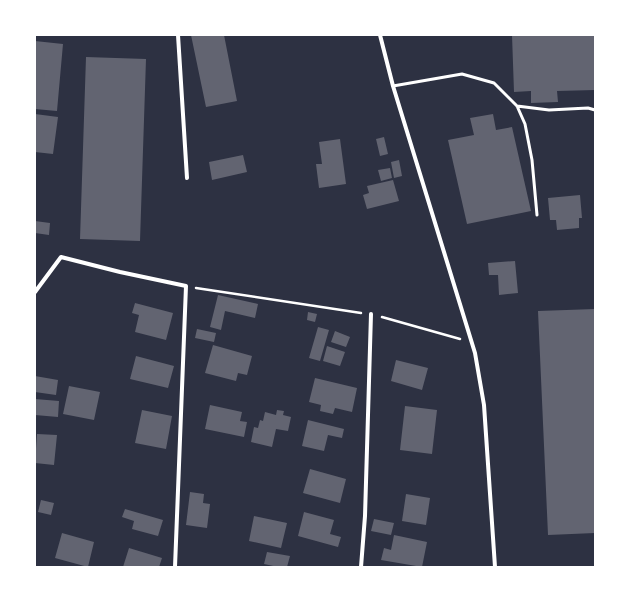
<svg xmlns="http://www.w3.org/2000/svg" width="630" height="602" font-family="'DM Sans',sans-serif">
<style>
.building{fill:#626471}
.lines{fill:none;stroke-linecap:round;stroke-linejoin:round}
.path{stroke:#fff;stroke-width:2.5}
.service{stroke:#fff;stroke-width:3}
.minor{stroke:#fff;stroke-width:4}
</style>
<rect width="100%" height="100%" fill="#2d3142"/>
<path class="building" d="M 191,35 L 224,35 L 237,101 L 206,107 Z
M 512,35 L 595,35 L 595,90 L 557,91 L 558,102 L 531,103 L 531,91 L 514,92 Z
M 35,41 L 63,44 L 57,111 L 35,109 Z
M 86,57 L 146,59 L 140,241 L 80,239 Z
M 35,114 L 58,117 L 53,154 L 35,152 Z
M 493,114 L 496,130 L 512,127 L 531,211 L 467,224 L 448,140 L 474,135 L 470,118 Z
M 384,137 L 388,154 L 380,156 L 376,139 Z
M 340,139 L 346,184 L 319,188 L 316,164 L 322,164 L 319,142 Z
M 243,155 L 247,172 L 212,180 L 209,162 Z
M 399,160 L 402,176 L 394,178 L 391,162 Z
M 390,168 L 392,178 L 381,181 L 378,170 Z
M 393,180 L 399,201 L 367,209 L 363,195 L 369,193 L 367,186 Z
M 580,195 L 582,218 L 579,218 L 579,228 L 557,230 L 556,220 L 550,220 L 548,198 Z
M 35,221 L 50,223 L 49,235 L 35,233 Z
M 515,261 L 518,293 L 499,295 L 498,275 L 489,275 L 488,263 Z
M 218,295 L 258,304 L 255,318 L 225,311 L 221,330 L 210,327 Z
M 135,303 L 173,313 L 166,340 L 135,332 L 139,315 L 132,313 Z
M 595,309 L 595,533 L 548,535 L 538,311 Z
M 308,312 L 317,314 L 315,322 L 307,320 Z
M 318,327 L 329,330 L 320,361 L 309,358 Z
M 197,329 L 216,333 L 214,342 L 195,338 Z
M 335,331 L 350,337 L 346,347 L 331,342 Z
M 213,345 L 252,356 L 247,375 L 238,373 L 236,381 L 205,373 Z
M 327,346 L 345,352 L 340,366 L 323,361 Z
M 136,356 L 174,366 L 168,388 L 130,379 Z
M 396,360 L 428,368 L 422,390 L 391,381 Z
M 35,376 L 58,380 L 56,395 L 35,392 Z
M 315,378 L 357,388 L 352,412 L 335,408 L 333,414 L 320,411 L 321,405 L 309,402 Z
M 69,386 L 100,392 L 94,420 L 63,414 Z
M 35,399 L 59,401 L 58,417 L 35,415 Z
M 210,405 L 242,412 L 240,421 L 247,422 L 244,437 L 205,429 Z
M 405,406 L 437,410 L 432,454 L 400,450 Z
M 142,410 L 172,416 L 166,449 L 135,443 Z
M 277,410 L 284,411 L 283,415 L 291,417 L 288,431 L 276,429 L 272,447 L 251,442 L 254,427 L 258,428 L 260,420 L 263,421 L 265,412 L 276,415 Z
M 308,420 L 344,429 L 342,438 L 328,435 L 324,451 L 302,446 Z
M 37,434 L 57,435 L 54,465 L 35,463 Z
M 310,469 L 346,479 L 340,503 L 303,493 Z
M 190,492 L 204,494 L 203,503 L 210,504 L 207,528 L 186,525 Z
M 406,494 L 430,498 L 426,525 L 402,521 Z
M 41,500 L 54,503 L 51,515 L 38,512 Z
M 125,509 L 163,520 L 158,536 L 132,529 L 134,521 L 122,517 Z
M 304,512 L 334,520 L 330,534 L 341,537 L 338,547 L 298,536 Z
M 254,516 L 287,523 L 281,548 L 249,541 Z
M 374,519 L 394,523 L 391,535 L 371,531 Z
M 62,533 L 94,542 L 88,567 L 55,558 Z
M 394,535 L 427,542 L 422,567 L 381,560 L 384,548 L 391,550 Z
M 129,548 L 162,558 L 159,567 L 123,567 Z
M 267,552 L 290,556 L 287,567 L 278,567 L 264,564 Z"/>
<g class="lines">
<path class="path" d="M 196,288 L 361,313
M 382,317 L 460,339"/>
<path class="service" d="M 393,86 L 462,74 L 494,83 L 517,106 L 525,124 L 532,160 L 537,215
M 517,106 L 549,110 L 588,108 L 595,110"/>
<path class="minor" d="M 178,35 L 187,178
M 380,35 L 393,86 L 475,353 L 484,405 L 495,567
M 35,292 L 61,257 L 120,272 L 186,286 L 175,567
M 361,567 L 365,516 L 371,314"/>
</g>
<rect width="630" height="602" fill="none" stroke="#ffffff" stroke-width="72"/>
</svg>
